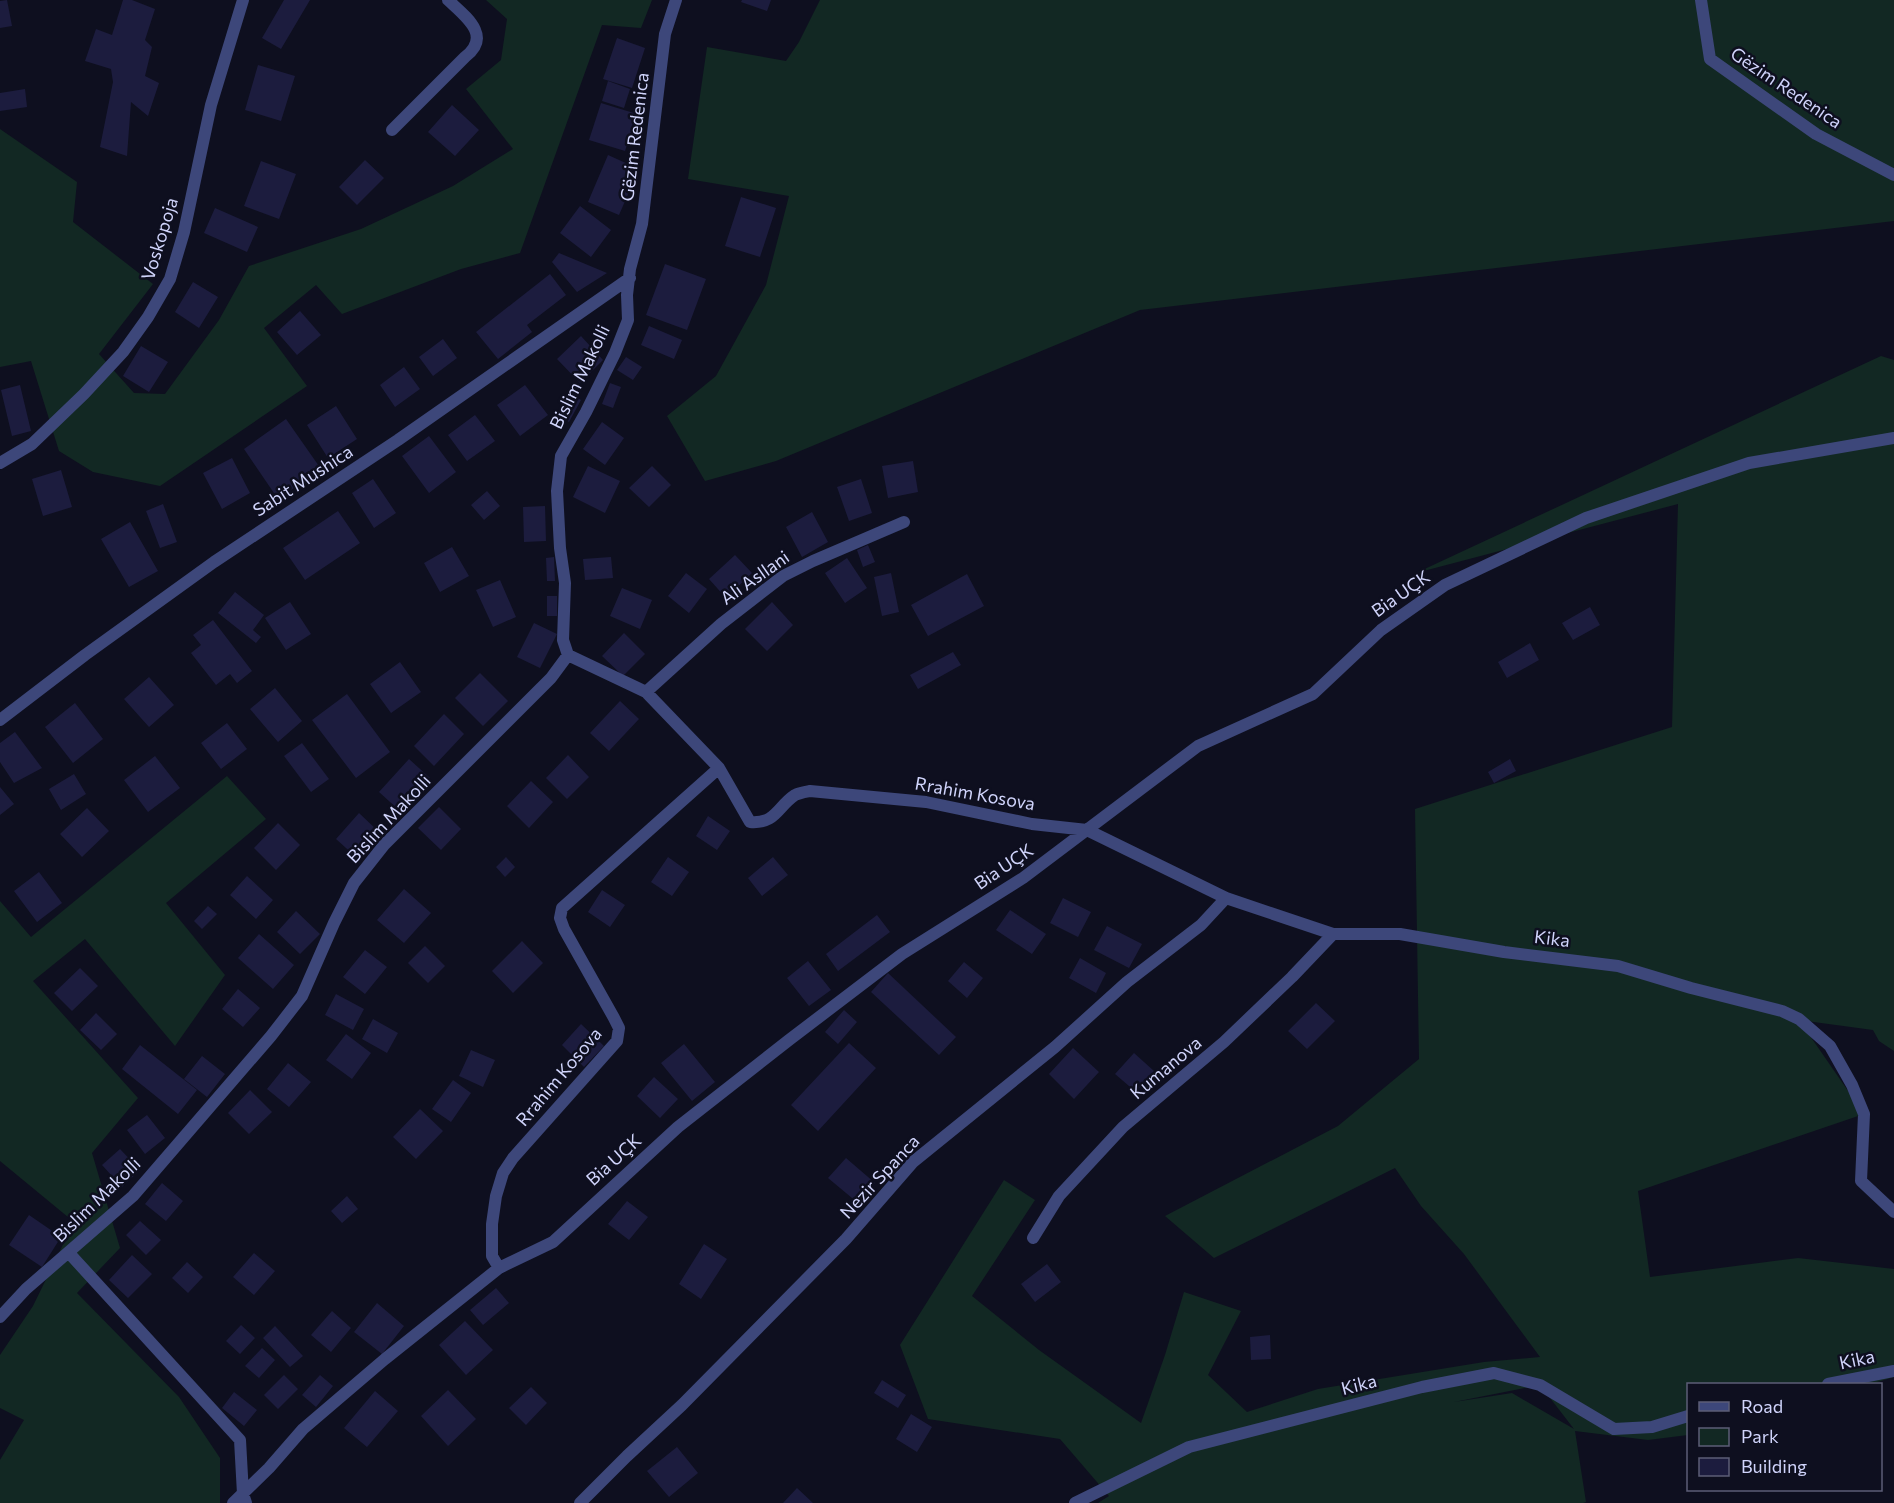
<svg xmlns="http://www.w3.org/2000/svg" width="1894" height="1503" font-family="Commissioner,sans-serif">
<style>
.green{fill:#122823;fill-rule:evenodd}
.building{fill:#1c1c3e}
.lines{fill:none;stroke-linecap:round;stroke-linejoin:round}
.minor{stroke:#3d477a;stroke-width:12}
.labels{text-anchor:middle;stroke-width:5;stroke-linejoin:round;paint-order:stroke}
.street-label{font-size:18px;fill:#d0d4fb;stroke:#0e0f1f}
</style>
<rect width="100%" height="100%" fill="#0e0f1f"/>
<path class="green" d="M 486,0 L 652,0 L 641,28 L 602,25 L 520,253 L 461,269 L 342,314 L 316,285 L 264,328 L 307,386 L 160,486 L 93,472 L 59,451 L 31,361 L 0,367 L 0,129 L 77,182 L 73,222 L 153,284 L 99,354 L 134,393 L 165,394 L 219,320 L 249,266 L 361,229 L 453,186 L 513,149 L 466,89 L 501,60 L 507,19 Z
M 820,0 L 1894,0 L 1894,221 L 1140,310 L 776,461 L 705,481 L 667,416 L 716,376 L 766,285 L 789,196 L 688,179 L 707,47 L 786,61 L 799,42 Z
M 1881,356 L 1894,360 L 1894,1051 L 1879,1041 L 1873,1030 L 1799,1020 L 1864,1114 L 1638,1191 L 1650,1277 L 1798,1258 L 1894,1269 L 1894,1377 L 1871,1384 L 1688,1384 L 1688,1435 L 1648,1440 L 1575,1431 L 1586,1502 L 1583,1503 L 1098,1503 L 1109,1496 L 1060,1439 L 928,1419 L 900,1345 L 1004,1180 L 1035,1200 L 972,1296 L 1039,1350 L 1141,1423 L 1165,1355 L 1184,1292 L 1241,1311 L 1208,1375 L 1247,1412 L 1318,1389 L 1484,1362 L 1540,1357 L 1464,1254 L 1421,1206 L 1395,1168 L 1214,1258 L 1165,1216 L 1338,1126 L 1419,1059 L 1415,809 L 1672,727 L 1678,504 L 1416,573 ZM 1540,1385 L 1574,1429 L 1512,1393 L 1454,1402 Z
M 227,776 L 266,819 L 166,903 L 225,975 L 175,1046 L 85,939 L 33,981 L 138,1098 L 92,1153 L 120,1248 L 77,1293 L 179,1397 L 220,1458 L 220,1503 L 0,1503 L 0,1460 L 24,1420 L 0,1408 L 0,1355 L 33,1306 L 74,1222 L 0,1161 L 0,901 L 31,937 Z"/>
<path class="building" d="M 7,0 L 12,26 L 0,28 L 0,1 Z
M 123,0 L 132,0 L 155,9 L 145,40 L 152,47 L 145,76 L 159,83 L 148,116 L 131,102 L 127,156 L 100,147 L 113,82 L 111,69 L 85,61 L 96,29 L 112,35 Z
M 284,0 L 310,0 L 281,49 L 262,38 Z
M 742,0 L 771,0 L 767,11 L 741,2 Z
M 617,38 L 645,48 L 632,88 L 603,79 Z
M 258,65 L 295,76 L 281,121 L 245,110 Z
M 608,81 L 630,89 L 624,108 L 602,101 Z
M 25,89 L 27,107 L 0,111 L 0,93 Z
M 601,103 L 637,114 L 625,151 L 589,140 Z
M 452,105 L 479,130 L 455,156 L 428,132 Z
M 608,155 L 639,169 L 619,215 L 588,202 Z
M 365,160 L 384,178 L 357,205 L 339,187 Z
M 261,161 L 296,174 L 279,219 L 244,206 Z
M 741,197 L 776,208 L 760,257 L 725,246 Z
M 580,206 L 611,230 L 591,257 L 560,233 Z
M 215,208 L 258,227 L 247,252 L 204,233 Z
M 559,253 L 607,273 L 577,292 L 552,262 Z
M 665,264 L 706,279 L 687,330 L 646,315 Z
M 550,274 L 566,295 L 527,325 L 532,332 L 498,359 L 476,332 Z
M 193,282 L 218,297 L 199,328 L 175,312 Z
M 300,311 L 321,335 L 297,355 L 277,332 Z
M 649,326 L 682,340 L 674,359 L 641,345 Z
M 581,336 L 603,360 L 580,383 L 557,359 Z
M 443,339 L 457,358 L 433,376 L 419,357 Z
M 141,346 L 168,362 L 149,392 L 123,376 Z
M 626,357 L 642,367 L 633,380 L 617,370 Z
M 404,367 L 420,389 L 395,407 L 380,385 Z
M 610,383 L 621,387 L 613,408 L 602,404 Z
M 20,385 L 31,431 L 12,436 L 1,390 Z
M 525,385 L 548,415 L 520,436 L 497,405 Z
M 574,396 L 581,400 L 569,422 L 562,418 Z
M 336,406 L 357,439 L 328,458 L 307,425 Z
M 475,415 L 495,441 L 467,461 L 448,435 Z
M 286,419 L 321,469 L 278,499 L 244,449 Z
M 602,422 L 624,438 L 605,465 L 583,449 Z
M 429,436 L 456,472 L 429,493 L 402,456 Z
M 232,458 L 250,493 L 222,509 L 203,473 Z
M 913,461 L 918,492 L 888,498 L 882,466 Z
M 588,466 L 620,481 L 605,513 L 573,497 Z
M 652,466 L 671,485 L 649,507 L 629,488 Z
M 61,470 L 72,507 L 43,516 L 32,479 Z
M 373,479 L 396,513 L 374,528 L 352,493 Z
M 861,479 L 872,513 L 849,521 L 837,487 Z
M 487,491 L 500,506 L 484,520 L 471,505 Z
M 163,504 L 177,542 L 160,548 L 146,511 Z
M 545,506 L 546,541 L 524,542 L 523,507 Z
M 338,511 L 360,543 L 305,580 L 283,548 Z
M 812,512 L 828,542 L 802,557 L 786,527 Z
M 130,522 L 158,571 L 129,587 L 101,539 Z
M 868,545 L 875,562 L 863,567 L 857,550 Z
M 452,547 L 469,576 L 440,592 L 424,563 Z
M 735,555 L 752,573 L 726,598 L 709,579 Z
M 554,557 L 555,581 L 547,581 L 546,558 Z
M 611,557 L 613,578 L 585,580 L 583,559 Z
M 847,558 L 867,588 L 845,603 L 825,573 Z
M 686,573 L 707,589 L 689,613 L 668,596 Z
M 891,573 L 899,612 L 882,616 L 874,577 Z
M 967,574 L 984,606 L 928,636 L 911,605 Z
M 500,580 L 516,617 L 493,627 L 476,590 Z
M 622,588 L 652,600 L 640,629 L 610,616 Z
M 235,592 L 264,615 L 253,630 L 261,637 L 256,643 L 218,613 Z
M 547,596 L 557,596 L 557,616 L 547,616 Z
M 290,602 L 311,634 L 286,650 L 265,618 Z
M 772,602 L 793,625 L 767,651 L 745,629 Z
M 1590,607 L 1600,625 L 1573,640 L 1562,623 Z
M 213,620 L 252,671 L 237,683 L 230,674 L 216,685 L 191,653 L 201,645 L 193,635 Z
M 534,623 L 557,634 L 540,668 L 517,657 Z
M 624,633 L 645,654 L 623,676 L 602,656 Z
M 1530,643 L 1539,660 L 1507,678 L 1498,662 Z
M 953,652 L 961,665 L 918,689 L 910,675 Z
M 400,662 L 421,692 L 391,713 L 370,684 Z
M 480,673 L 508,701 L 483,726 L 455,698 Z
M 149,677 L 174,705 L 149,727 L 124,699 Z
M 275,688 L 302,721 L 278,742 L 250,709 Z
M 347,694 L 390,752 L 356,778 L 312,720 Z
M 620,701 L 639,719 L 609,751 L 590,733 Z
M 75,703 L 103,739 L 73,763 L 45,727 Z
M 444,714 L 464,734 L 434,766 L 414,746 Z
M 227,723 L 247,749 L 221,769 L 201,743 Z
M 15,732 L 42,768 L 14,783 L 0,762 L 0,743 Z
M 302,743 L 329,779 L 311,792 L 284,756 Z
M 568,755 L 589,777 L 567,799 L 546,778 Z
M 155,756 L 180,788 L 148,812 L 124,780 Z
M 409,759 L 430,778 L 400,811 L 379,792 Z
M 1510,759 L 1516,771 L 1494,783 L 1488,772 Z
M 74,774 L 86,794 L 61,810 L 49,789 Z
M 531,781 L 553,802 L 529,828 L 507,806 Z
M 0,787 L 14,804 L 0,815 Z
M 439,807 L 461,829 L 441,850 L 418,828 Z
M 87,808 L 109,831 L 82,857 L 60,834 Z
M 359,813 L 378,831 L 356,857 L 336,839 Z
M 708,816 L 730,831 L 717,850 L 696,836 Z
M 278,823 L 300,845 L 276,870 L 254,848 Z
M 506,857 L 515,867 L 505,877 L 496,867 Z
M 668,857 L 689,872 L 672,896 L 651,882 Z
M 773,857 L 788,875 L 762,896 L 748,878 Z
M 39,872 L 62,903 L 37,922 L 14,891 Z
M 247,876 L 273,900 L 256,919 L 230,895 Z
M 404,889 L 431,913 L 404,943 L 377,920 Z
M 602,890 L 625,905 L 610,927 L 588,912 Z
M 1063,898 L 1091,912 L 1078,937 L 1050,923 Z
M 208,906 L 217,914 L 202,929 L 194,921 Z
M 1010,910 L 1046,934 L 1032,954 L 996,930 Z
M 296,911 L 320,934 L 300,954 L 277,932 Z
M 877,915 L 890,932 L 838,971 L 826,954 Z
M 1107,926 L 1142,944 L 1129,968 L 1094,950 Z
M 259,934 L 294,965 L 273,989 L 238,958 Z
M 522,941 L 543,963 L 513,993 L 492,971 Z
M 425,946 L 445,966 L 428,983 L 408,963 Z
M 365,950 L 387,967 L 365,994 L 343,977 Z
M 1080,958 L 1106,973 L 1096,993 L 1069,978 Z
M 808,961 L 831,990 L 809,1006 L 787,978 Z
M 964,962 L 983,978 L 967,998 L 948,981 Z
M 80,968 L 98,986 L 72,1011 L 54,993 Z
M 888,973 L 956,1037 L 939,1055 L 871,992 Z
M 238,989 L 260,1008 L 243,1027 L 222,1009 Z
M 336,994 L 364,1009 L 353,1030 L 325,1015 Z
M 1316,1003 L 1335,1021 L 1307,1049 L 1288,1031 Z
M 844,1010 L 857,1022 L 838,1044 L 825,1032 Z
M 96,1013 L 117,1034 L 101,1050 L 80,1030 Z
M 373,1019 L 398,1033 L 387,1053 L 362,1039 Z
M 581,1024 L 604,1046 L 584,1067 L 562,1045 Z
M 346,1034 L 371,1053 L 352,1079 L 326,1060 Z
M 849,1043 L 876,1068 L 818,1131 L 791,1105 Z
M 684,1044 L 715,1082 L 692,1101 L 661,1063 Z
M 140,1045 L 197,1090 L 178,1114 L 122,1069 Z
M 1073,1048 L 1099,1072 L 1074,1099 L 1049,1074 Z
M 471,1050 L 495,1060 L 483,1087 L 459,1076 Z
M 1134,1053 L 1154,1071 L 1136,1092 L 1115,1074 Z
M 202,1056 L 225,1074 L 207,1097 L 184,1079 Z
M 288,1063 L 311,1082 L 289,1107 L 267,1089 Z
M 654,1077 L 678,1099 L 660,1118 L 637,1096 Z
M 453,1080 L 471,1093 L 451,1122 L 432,1109 Z
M 250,1090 L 272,1112 L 249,1134 L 228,1113 Z
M 420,1109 L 443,1131 L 416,1159 L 393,1137 Z
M 147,1115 L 165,1138 L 145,1154 L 127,1130 Z
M 120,1149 L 140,1170 L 122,1187 L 102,1165 Z
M 846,1158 L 875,1183 L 858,1203 L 828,1178 Z
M 162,1183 L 183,1201 L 166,1221 L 145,1204 Z
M 347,1196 L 358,1209 L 342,1223 L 331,1211 Z
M 627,1201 L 648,1217 L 629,1240 L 608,1224 Z
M 29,1215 L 61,1237 L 42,1267 L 9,1245 Z
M 140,1221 L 161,1240 L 146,1255 L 126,1235 Z
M 704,1244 L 727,1259 L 701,1299 L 679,1284 Z
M 254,1253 L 275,1271 L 254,1295 L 233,1277 Z
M 132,1255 L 152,1274 L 128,1298 L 109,1280 Z
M 187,1262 L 203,1277 L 188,1293 L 172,1278 Z
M 1047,1264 L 1061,1282 L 1035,1302 L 1021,1284 Z
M 496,1288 L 509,1303 L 483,1325 L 470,1310 Z
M 377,1303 L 404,1326 L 382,1354 L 354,1332 Z
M 332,1311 L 351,1328 L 331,1352 L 311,1335 Z
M 465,1321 L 493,1350 L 466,1375 L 439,1345 Z
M 241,1325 L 255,1338 L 240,1354 L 226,1341 Z
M 275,1326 L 303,1356 L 290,1367 L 263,1338 Z
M 1270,1335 L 1271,1359 L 1251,1360 L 1250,1337 Z
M 262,1348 L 275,1360 L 259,1378 L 245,1366 Z
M 284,1375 L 298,1389 L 278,1409 L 264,1395 Z
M 320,1375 L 333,1386 L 316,1407 L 302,1395 Z
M 882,1380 L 906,1395 L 898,1408 L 874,1393 Z
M 531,1387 L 547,1403 L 526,1425 L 509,1408 Z
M 448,1390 L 476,1419 L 448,1446 L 421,1416 Z
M 375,1391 L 398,1411 L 367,1447 L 344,1428 Z
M 234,1392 L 257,1410 L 244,1426 L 222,1408 Z
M 911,1414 L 932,1427 L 917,1452 L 896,1439 Z
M 677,1447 L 698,1473 L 669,1497 L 647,1471 Z
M 797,1488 L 813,1503 L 783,1503 Z"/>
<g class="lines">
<path class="minor" d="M 1701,0 L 1710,59 L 1816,134 L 1894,175
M 392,130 L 465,57 C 493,36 465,16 448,0
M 0,463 L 32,444 L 84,394 L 123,352 L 148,317 L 170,279 L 184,232 L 211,105 L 243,0
M 568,655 L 646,692 L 719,768 L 750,822 C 776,824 777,807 795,795 C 799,793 805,792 810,791 L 926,802 L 1032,824 L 1087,830 L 1226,898 L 1333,934 L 1400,934 L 1504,952 L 1618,966 L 1691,988 L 1782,1011 L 1799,1019 L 1830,1046 L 1852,1085 L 1864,1114 L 1861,1181 L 1894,1212
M 646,692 L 721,624 L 783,576 L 813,561 L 904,522
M 0,720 L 85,655 L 214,562 L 398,440 L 630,278
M 1033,1238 L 1059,1196 L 1123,1127 L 1224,1042 L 1292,977 L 1333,934
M 69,1253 L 240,1440 L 243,1494 L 246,1503
M 499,1268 L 492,1256 L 492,1224 L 496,1196 L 503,1173 L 513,1158 L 617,1041 L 619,1028 L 614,1018 L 564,929 L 560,918 L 562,908 L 719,768
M 0,1317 L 26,1289 L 133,1196 L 271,1036 L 302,996 L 334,923 L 354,883 L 384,845 L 551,678 L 568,655 L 563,640 L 565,583 L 560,548 L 557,491 L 561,456 L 586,412 L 615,353 L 628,320 L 627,295 L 630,269 L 642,224 L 665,34 L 676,0
M 1828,1384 L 1894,1371
M 233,1503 L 269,1468 L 303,1429 L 385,1359 L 499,1268 L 553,1242 L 678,1127 L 789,1040 L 902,954 L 1023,878 L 1198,746 L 1313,694 L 1381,630 L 1445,585 L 1586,518 L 1749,463 L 1894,438
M 580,1503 L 627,1456 L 682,1405 L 846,1239 L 913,1162 L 1055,1047 L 1127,982 L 1201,925 L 1226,898
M 1075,1503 L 1189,1447 L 1422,1387 L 1494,1373 L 1540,1385 L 1614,1429 L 1652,1427 L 1688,1416"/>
</g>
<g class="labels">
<g class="street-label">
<text transform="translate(1786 88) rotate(34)" y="6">Gëzim Redenica</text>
<text transform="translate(635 137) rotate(-83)" y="6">Gëzim Redenica</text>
<text transform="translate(160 239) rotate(-73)" y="6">Voskopoja</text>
<text transform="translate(580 377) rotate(-64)" y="6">Bislim Makolli</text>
<text transform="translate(303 481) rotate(-33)" y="6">Sabit Mushica</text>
<text transform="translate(755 578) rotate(-35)" y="6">Ali Asllani</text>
<text transform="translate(1401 594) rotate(-35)" y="6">Bia UÇK</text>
<text transform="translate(975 794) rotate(10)" y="6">Rrahim Kosova</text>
<text transform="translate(389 819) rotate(-47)" y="6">Bislim Makolli</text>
<text transform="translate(1004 867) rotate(-34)" y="6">Bia UÇK</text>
<text transform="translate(1552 939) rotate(7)" y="6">Kika</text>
<text transform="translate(1166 1068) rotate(-40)" y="6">Kumanova</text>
<text transform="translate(559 1077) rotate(-50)" y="6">Rrahim Kosova</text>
<text transform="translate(614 1160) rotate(-42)" y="6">Bia UÇK</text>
<text transform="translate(880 1177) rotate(-47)" y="6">Nezir Spanca</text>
<text transform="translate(97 1200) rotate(-44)" y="6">Bislim Makolli</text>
<text transform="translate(1857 1360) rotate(-12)" y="6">Kika</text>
<text transform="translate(1359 1385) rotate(-14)" y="6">Kika</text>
</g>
</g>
<rect x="1687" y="1383" width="195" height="108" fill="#0e0f1f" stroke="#5c5e77" stroke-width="1.5"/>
<rect x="1699" y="1402" width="30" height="9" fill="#3d477a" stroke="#5c5e77" stroke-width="1.5"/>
<text x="1741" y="1413" font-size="18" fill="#d0d4fb">Road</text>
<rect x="1699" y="1428" width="30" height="18" fill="#122823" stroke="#5c5e77" stroke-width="1.5"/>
<text x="1741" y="1443" font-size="18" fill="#d0d4fb">Park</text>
<rect x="1699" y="1458" width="30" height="18" fill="#1c1c3e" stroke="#5c5e77" stroke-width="1.5"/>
<text x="1741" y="1473" font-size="18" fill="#d0d4fb">Building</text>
</svg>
